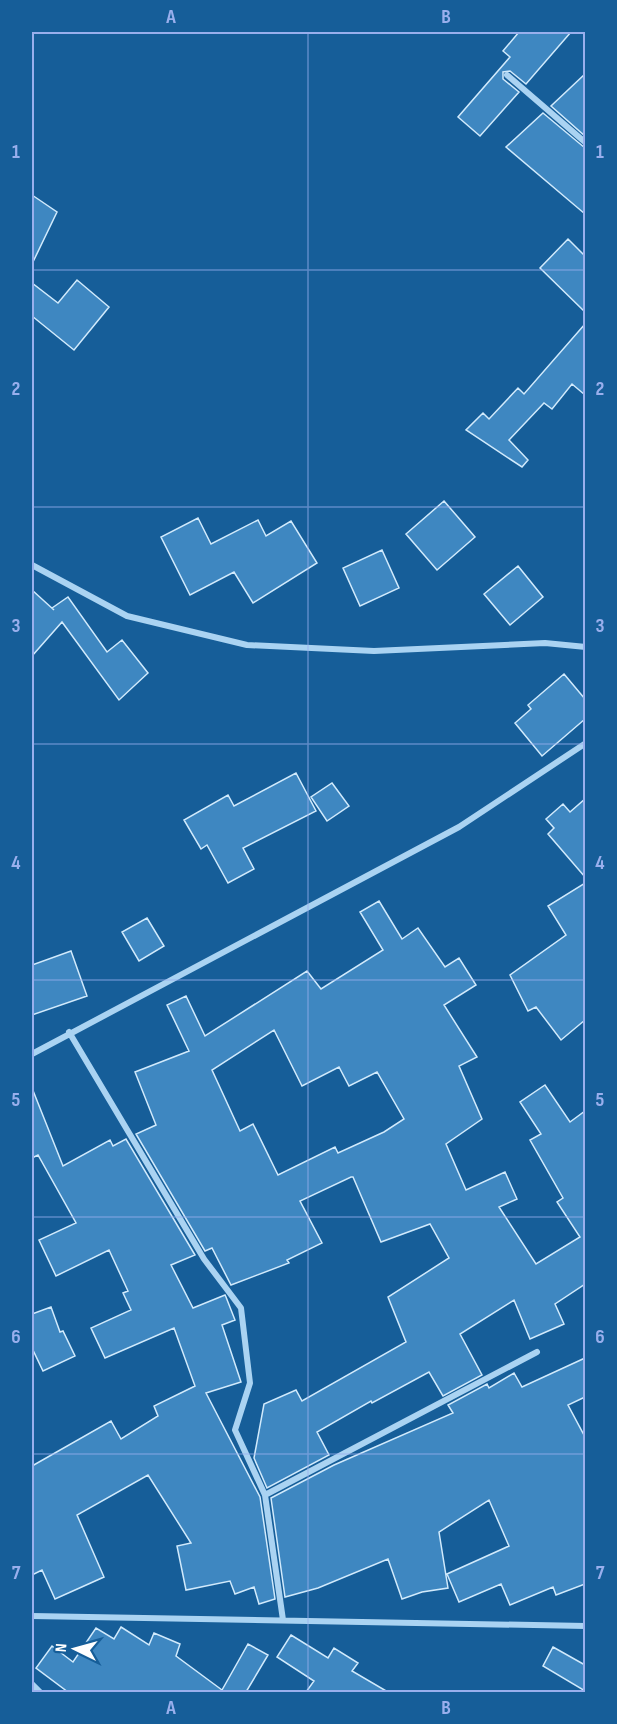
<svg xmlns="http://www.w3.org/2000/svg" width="617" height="1724" font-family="'Sofia Sans Condensed',sans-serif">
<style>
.building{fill:#3e87c1;stroke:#d1eafc;stroke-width:1.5;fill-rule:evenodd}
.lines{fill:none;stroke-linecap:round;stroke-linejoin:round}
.minor{stroke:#aad3f2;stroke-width:6}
.grid{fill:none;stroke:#99afed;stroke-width:1.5;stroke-opacity:0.55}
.neatline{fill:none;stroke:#99afed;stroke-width:2}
.grid-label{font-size:20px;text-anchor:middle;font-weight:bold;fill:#99afed}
</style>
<rect width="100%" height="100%" fill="#165e99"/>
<path class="building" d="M 519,32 L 571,32 L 526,84 L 510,71 L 503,72 L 503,79 L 519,92 L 480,136 L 458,117 L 510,57 L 503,51 Z
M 585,74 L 585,136 L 551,106 Z
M 543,113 L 585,148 L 585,214 L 506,147 Z
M 32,195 L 57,212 L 32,264 Z
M 568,239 L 585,256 L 585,312 L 540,268 Z
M 77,280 L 109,307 L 74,350 L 32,316 L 32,283 L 58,303 Z
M 585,324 L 585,395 L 572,384 L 552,409 L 544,403 L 509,440 L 528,460 L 522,467 L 466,430 L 483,413 L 489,419 L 518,388 L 524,394 Z
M 444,501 L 475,537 L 437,570 L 406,534 Z
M 198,518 L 211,544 L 258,520 L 266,536 L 291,521 L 317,563 L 253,603 L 234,572 L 190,595 L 161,537 Z
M 382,550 L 399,588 L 360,606 L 343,568 Z
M 518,566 L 543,597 L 510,625 L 484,594 Z
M 32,590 L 54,610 L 52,608 L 68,597 L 107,652 L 122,640 L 148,673 L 119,700 L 62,622 L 32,656 Z
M 564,674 L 585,699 L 585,719 L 542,756 L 515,723 L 531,709 L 528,705 Z
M 296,773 L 316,811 L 243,848 L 254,869 L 228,883 L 207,845 L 201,849 L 184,820 L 228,795 L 234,806 Z
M 332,783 L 349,806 L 327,821 L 311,797 Z
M 585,799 L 585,877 L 548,834 L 554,828 L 546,819 L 563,804 L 570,812 Z
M 585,883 L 585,1020 L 561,1040 L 536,1007 L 528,1011 L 510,975 L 566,935 L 548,906 Z
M 379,901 L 402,939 L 418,928 L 445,967 L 459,958 L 476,985 L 444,1005 L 477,1057 L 459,1066 L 482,1119 L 446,1144 L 466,1190 L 505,1172 L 517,1199 L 499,1207 L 536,1264 L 580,1237 L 557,1202 L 563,1198 L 530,1140 L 541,1134 L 520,1102 L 545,1085 L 570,1122 L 585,1111 L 585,1284 L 555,1304 L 564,1324 L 530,1339 L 514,1300 L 460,1334 L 482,1375 L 443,1396 L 429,1372 L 372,1403 L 371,1401 L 317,1432 L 329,1455 L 267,1488 L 254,1458 L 264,1404 L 296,1390 L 302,1401 L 406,1342 L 388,1297 L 449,1258 L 430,1224 L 381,1242 L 353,1177 L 351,1177 L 300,1201 L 322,1243 L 287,1260 L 289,1263 L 231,1285 L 212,1248 L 205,1251 L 136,1134 L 156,1125 L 135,1072 L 189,1051 L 167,1005 L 186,996 L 205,1036 L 307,971 L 321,989 L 383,950 L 360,912 ZM 274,1030 L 302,1086 L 339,1067 L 349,1086 L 377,1072 L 404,1119 L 384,1132 L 338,1153 L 335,1147 L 278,1175 L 253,1124 L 240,1131 L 212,1070 Z
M 147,918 L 164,946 L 139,961 L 122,932 Z
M 71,951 L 87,996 L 32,1015 L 32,965 Z
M 32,1088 L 63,1166 L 110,1140 L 113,1146 L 126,1139 L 195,1255 L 171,1265 L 193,1308 L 225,1295 L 226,1297 L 235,1320 L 222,1325 L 241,1382 L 206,1393 L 260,1497 L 275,1599 L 259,1604 L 254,1587 L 235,1594 L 230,1581 L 186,1590 L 177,1546 L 191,1543 L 148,1475 L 77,1515 L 104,1577 L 55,1599 L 42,1570 L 32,1575 L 32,1466 L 111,1421 L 121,1439 L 158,1416 L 154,1406 L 195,1386 L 174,1328 L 105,1358 L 91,1328 L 131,1310 L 123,1293 L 128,1291 L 109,1250 L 56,1276 L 39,1240 L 76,1223 L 38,1155 L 32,1158 Z
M 51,1307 L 60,1332 L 63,1331 L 75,1356 L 43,1371 L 32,1348 L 32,1314 Z
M 585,1358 L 585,1397 L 568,1405 L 585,1437 L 585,1584 L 556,1595 L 553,1587 L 510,1605 L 501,1584 L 459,1602 L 447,1574 L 509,1546 L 489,1500 L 439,1532 L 448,1588 L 422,1592 L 402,1599 L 388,1559 L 318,1588 L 285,1597 L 271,1498 L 334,1465 L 453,1413 L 448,1405 L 487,1384 L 489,1388 L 514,1373 L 522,1387 Z
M 121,1627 L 149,1645 L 154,1633 L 180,1644 L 176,1656 L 222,1690 L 248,1644 L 268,1655 L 246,1692 L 68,1692 L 36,1668 L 52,1646 L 73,1662 L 96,1628 L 114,1639 Z
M 291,1635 L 328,1658 L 334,1648 L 358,1663 L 352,1671 L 388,1692 L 306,1692 L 314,1681 L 277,1657 Z
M 553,1647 L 585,1665 L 585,1691 L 543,1666 Z"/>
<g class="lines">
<path class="minor" d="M 507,75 L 586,143
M 32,565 L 127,616 L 247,645 L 374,651 L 545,643 L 586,647
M 69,1032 L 204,1259 L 241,1308 L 250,1383 L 235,1430 L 265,1495 L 283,1620
M 32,1054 L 459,827 L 586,743
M 265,1495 L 537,1352
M 32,1616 L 586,1626
M 32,1684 L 40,1692"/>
</g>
<path class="grid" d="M 308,32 L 308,1692M 32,270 L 586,270M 32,507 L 586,507M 32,744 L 586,744M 32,980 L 586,980M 32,1217 L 586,1217M 32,1454 L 586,1454"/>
<rect width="617" height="1724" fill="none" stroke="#165e99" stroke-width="66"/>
<g transform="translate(75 1649) rotate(275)" stroke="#165e99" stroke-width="4.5" paint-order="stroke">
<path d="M0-4.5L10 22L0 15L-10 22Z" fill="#ffffff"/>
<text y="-9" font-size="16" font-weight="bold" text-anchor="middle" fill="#ffffff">N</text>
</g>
<rect x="33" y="33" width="551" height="1658" class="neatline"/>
<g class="grid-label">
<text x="171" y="23">A</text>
<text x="446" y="23">B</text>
<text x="16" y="158">1</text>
<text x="600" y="158">1</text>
<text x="16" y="395">2</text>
<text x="600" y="395">2</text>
<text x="16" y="632">3</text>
<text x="600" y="632">3</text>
<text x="16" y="869">4</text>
<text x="600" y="869">4</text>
<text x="16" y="1106">5</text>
<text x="600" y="1106">5</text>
<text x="16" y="1343">6</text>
<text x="600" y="1343">6</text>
<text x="16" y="1579">7</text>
<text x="600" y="1579">7</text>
<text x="171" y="1714">A</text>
<text x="446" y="1714">B</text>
</g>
</svg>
